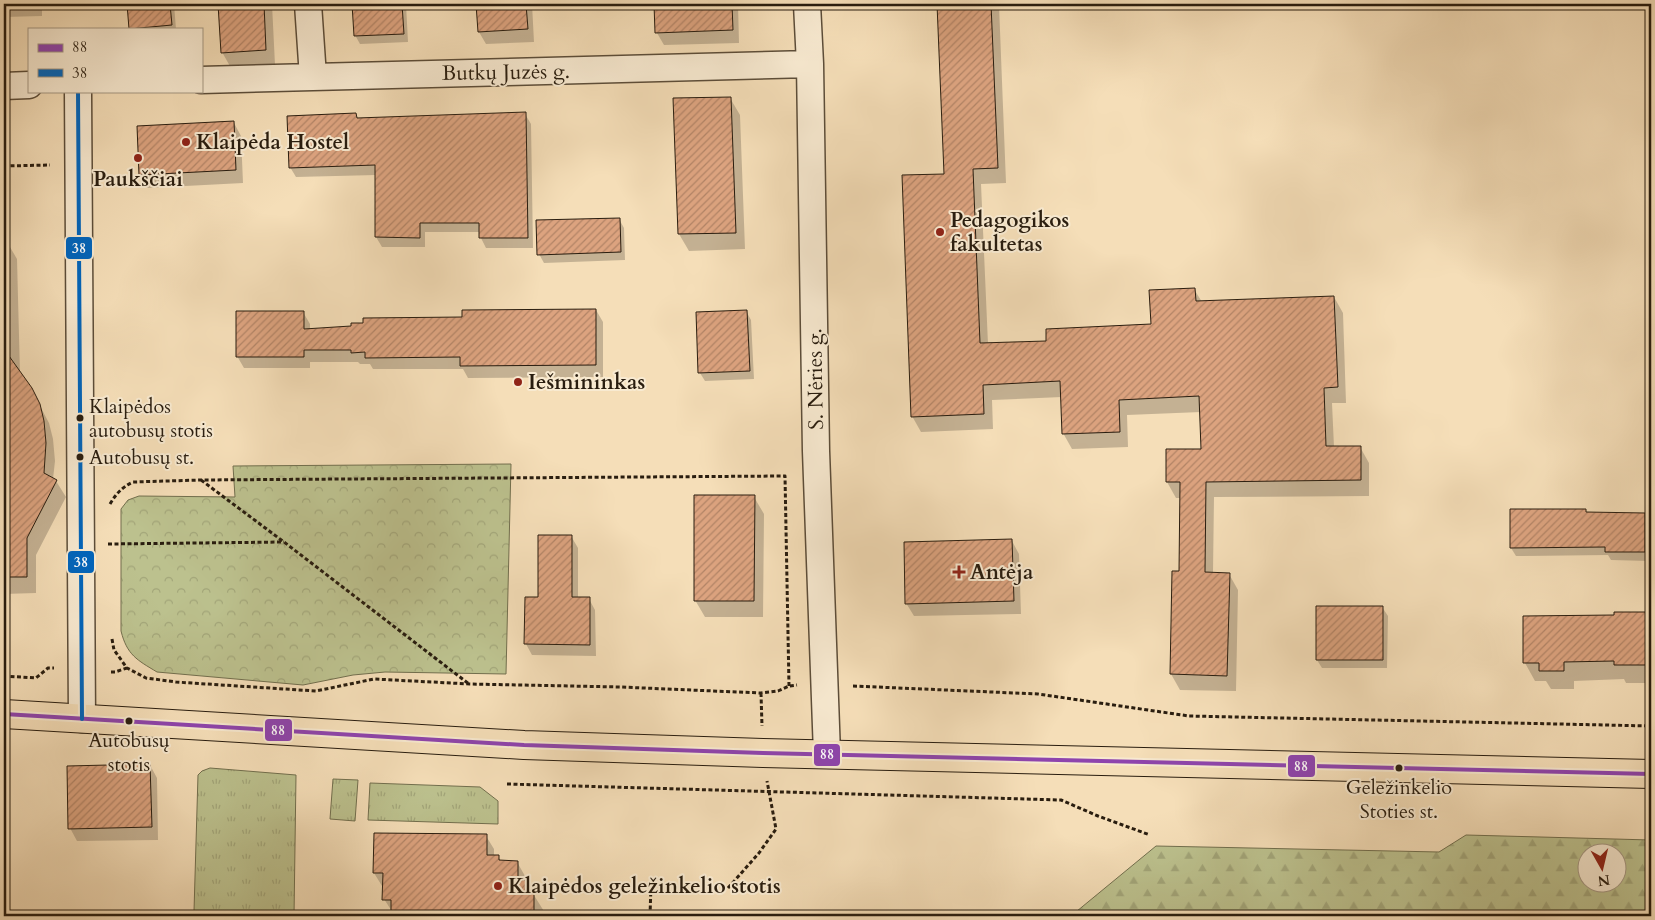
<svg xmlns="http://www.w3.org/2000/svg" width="1655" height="920" font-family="Cardo,serif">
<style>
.grass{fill:url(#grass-tufts);stroke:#726f4e}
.forest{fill:url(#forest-firs);stroke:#726f4e;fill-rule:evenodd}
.park{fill:url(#park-crowns);stroke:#726f4e}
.shadow{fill:#0003}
.building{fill:url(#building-hatch);stroke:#291d0f}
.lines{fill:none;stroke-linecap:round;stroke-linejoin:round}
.street-casing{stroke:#5c4d39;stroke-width:29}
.primary-casing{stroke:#291d0f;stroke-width:30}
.path{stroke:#291d0f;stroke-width:3;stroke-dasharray:4 2.5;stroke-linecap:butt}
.street{stroke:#f8ead1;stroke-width:26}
.primary{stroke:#f5deb8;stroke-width:28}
.bus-1-casing{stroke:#f8ead1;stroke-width:8}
.bus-2-casing{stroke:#f8ead1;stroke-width:8}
.bus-1{stroke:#8e44ad;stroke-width:4}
.bus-2{stroke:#0065bd;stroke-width:4}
.poi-dot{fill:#8f2418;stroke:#f8ead1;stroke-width:2}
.bus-dot{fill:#291d0f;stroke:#f8ead1;stroke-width:2}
.labels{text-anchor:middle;stroke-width:4;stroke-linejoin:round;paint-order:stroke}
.bus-label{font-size:20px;fill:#291d0f;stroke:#f8ead1;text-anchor:start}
.street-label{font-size:21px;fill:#291d0f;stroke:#f8ead1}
.poi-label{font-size:21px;font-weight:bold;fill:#291d0f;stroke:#f8ead1;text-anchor:start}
.line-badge{stroke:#f8ead1;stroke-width:2}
.badge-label{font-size:14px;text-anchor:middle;font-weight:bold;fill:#fff}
</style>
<defs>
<pattern id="grass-tufts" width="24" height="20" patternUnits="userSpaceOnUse" patternTransform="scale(1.25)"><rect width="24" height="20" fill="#bcc18e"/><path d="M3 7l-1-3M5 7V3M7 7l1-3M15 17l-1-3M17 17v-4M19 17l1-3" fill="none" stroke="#a2a579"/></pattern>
<pattern id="forest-firs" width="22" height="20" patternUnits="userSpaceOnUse" patternTransform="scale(1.25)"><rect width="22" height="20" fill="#bcc18e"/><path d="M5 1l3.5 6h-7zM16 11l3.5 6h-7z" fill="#a2a579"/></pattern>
<pattern id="park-crowns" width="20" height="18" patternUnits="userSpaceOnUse" patternTransform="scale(1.25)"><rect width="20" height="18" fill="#bcc18e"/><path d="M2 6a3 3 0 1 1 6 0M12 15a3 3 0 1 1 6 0" fill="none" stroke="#a2a579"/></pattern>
<pattern id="building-hatch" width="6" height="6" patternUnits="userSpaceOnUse" patternTransform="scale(1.25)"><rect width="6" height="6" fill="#dca37f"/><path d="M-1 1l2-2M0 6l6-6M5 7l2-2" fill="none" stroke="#b28466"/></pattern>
</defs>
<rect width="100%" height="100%" fill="#f5deb8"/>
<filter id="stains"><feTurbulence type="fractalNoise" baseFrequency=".004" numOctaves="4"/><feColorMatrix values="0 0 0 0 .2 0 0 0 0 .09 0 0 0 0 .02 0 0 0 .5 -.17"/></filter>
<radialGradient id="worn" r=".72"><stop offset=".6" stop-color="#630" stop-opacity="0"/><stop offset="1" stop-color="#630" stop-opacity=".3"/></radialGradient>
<path class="grass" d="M 210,768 L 296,775 L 294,916 L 219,916 L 194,911 L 198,775 L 202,771 Z
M 333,779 L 358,780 L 355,821 L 330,819 Z
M 370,783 L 480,787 L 498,801 L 498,824 L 368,820 Z"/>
<path class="forest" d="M 1466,835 L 1651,840 L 1651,916 L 1071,916 L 1156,846 L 1439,852 ZM 1588,852 L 1618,852 L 1618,882 L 1588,882 Z"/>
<path class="park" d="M 511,464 L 506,674 L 385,672 L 353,675 L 303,685 L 157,672 C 137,660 127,655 121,631 L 121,509 L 128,500 L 139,496 L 235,497 L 233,466 Z"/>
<path class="shadow" d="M 4,4 L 42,4 L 42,16 L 4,17 Z
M 128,4 L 174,4 L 176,29 L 130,29 Z
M 220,4 L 272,4 L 275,65 L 231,68 L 222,52 Z
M 353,4 L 406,4 L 408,42 L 360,44 L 355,35 Z
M 477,4 L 532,4 L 534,42 L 486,44 L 479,32 Z
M 656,4 L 738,4 L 739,43 L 664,45 L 657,33 Z
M 938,4 L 998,4 L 999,5 L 1006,183 L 981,184 L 988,344 L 1048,342 L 1152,326 L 1194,289 L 1202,302 L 1334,297 L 1343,313 L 1346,403 L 1332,403 L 1334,447 L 1360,447 L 1369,463 L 1369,496 L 1214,497 L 1213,573 L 1229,574 L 1238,590 L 1236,691 L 1180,690 L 1171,674 L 1181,573 L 1181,498 L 1176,498 L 1167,482 L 1202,450 L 1201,412 L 1127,415 L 1128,447 L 1072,449 L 1063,433 L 1062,397 L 992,400 L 993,429 L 921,432 L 912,416 L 945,175 Z
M 730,98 L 740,115 L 745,249 L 689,251 L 679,234 L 675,99 Z
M 356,114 L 358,119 L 525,114 L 531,124 L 533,248 L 486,248 L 481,238 L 481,232 L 425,232 L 425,247 L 382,247 L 376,237 L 376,175 L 296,177 L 290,167 Z
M 234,123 L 241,136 L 243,183 L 147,188 L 140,174 Z
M 619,219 L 624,228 L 625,260 L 544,263 L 539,254 Z
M 4,242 L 7,242 L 17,259 L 20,374 L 31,389 L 49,423 L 53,439 L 55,461 L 53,479 L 56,481 L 66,497 L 36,555 L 36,593 L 4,594 Z
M 596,310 L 603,322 L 603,377 L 468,378 L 463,369 L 373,369 L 370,364 L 360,364 L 358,362 L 310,362 L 310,368 L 244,368 L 237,356 L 303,312 L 310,324 L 310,330 Z
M 746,311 L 751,320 L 754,379 L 705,381 L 700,373 Z
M 754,497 L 764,514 L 763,617 L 705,617 L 695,600 Z
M 1585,510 L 1587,513 L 1644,514 L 1649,523 L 1649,561 L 1611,560 L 1608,555 L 1516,556 L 1511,548 Z
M 571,536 L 578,548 L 578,599 L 589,599 L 595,610 L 596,656 L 532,655 L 526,644 L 539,598 Z
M 1012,541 L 1019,554 L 1021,614 L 914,616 L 906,603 Z
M 1382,607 L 1388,616 L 1387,668 L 1322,668 L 1317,660 Z
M 1616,613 L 1651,613 L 1651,683 L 1626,683 L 1624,679 L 1574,681 L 1574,689 L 1551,689 L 1546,681 L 1535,681 L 1525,663 L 1616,616 Z
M 150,765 L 157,778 L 158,840 L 77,841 L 70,828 Z
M 486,836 L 494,849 L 494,856 L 498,857 L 501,861 L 517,862 L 525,876 L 525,881 L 547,916 L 392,916 L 393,913 L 384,899 L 384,886 L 382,886 L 374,873 Z"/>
<path class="building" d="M 127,4 L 170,4 L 172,25 L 129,29 Z
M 218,4 L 264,4 L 266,50 L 221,53 Z
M 352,4 L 402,4 L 404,34 L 354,36 Z
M 476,4 L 526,4 L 528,29 L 478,32 Z
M 654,4 L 732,4 L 733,30 L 655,33 Z
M 937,4 L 991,4 L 998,168 L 973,169 L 980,343 L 1046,341 L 1046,329 L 1151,324 L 1149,290 L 1195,288 L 1196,301 L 1334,296 L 1338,387 L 1324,388 L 1326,446 L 1361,446 L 1361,480 L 1206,482 L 1205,572 L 1230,573 L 1227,676 L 1170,674 L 1172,571 L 1179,571 L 1180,482 L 1166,482 L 1166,449 L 1201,449 L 1199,396 L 1119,400 L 1120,432 L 1062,434 L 1060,381 L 983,385 L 984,414 L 911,417 L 902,175 L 944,174 Z
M 731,97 L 736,233 L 678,234 L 673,98 Z
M 526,112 L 528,238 L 479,238 L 479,223 L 420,223 L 420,238 L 375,237 L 375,165 L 289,168 L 287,116 L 356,113 L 357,118 Z
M 234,121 L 236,170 L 139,175 L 137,126 Z
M 620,218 L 621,252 L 537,255 L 536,220 Z
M 596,309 L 596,365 L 460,366 L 460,357 L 365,358 L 365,352 L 351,353 L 351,350 L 304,350 L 304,357 L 236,357 L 236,311 L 304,311 L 304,329 L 351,326 L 351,323 L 363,323 L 363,318 L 462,317 L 462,310 Z
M 747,310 L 750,371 L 698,373 L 696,312 Z
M 4,349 L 32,388 L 40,404 L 44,421 L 46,443 L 44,473 L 57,480 L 27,538 L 27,577 L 4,577 Z
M 694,495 L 755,495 L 754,601 L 694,601 Z
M 1510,509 L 1586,509 L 1586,512 L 1645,513 L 1645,552 L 1605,552 L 1605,547 L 1510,548 Z
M 538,535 L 572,535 L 572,597 L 590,597 L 590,645 L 524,644 L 525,597 L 538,597 Z
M 1012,539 L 1014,601 L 905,604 L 904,542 Z
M 1316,606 L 1383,606 L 1383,660 L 1316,660 Z
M 1614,612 L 1651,612 L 1651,665 L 1614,665 L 1614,661 L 1564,662 L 1564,671 L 1539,671 L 1539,663 L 1523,663 L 1523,616 L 1614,615 Z
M 150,764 L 152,827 L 68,829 L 67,766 Z
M 374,833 L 487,834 L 487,855 L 499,855 L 499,860 L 518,861 L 518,879 L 526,880 L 525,892 L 534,892 L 534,916 L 391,916 L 391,900 L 382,900 L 383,873 L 373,873 Z"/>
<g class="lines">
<defs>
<path id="street" d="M 308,4 L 313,77
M 807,4 L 810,64 L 816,451 L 827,754
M 201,80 L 810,64
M 4,86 L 29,85
M 78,91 L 82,719"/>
<path id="primary" d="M 4,714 L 524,745 L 763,753 L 1651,774"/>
</defs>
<use href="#street" class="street-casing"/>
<use href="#primary" class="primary-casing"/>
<path class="path" d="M 4,166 L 50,165
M 201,480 L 284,542 L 469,684
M 110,504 C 116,494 122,487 133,482 L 200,480 L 785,476 L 789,686
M 108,544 L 284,542
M 112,639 L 114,650 L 127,668 L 146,678 L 176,682 L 316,691 L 374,679 L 470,684 L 620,687 L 761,693 L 778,691 L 789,686 L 797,685
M 111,672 L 115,672 L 127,668
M 4,676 L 36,678 L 48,668 L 54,668
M 853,686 L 1038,694 L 1189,716 L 1651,726
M 761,693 L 762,726
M 507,784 L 1061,800 L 1098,816 L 1150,835
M 728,888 L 759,853 L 776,829 L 767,781
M 650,916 L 651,885"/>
<use href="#street" class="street"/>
<use href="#primary" class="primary"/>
<defs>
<path id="bus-1" d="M 4,714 L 524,745 L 763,753 L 1651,774"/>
<path id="bus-2" d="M 78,91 L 82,719"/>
</defs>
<use href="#bus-1" class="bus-1-casing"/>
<use href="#bus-2" class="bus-2-casing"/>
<use href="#bus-1" class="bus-1"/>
<use href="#bus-2" class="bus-2"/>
</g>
<g class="poi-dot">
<circle cx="186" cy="142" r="5"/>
<circle cx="138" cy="158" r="5"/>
<circle cx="940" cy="232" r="5"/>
<circle cx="518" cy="382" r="5"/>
<path d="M956.5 564.5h5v5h5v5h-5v5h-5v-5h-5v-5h5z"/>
<circle cx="498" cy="886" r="5"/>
</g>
<g class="bus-dot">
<circle cx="80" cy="418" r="4.5"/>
<circle cx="80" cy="457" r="4.5"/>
<circle cx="129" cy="721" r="4.5"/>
<circle cx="1399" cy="768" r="4.5"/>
</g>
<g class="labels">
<g class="bus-label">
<text x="89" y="413">Klaipėdos<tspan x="89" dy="24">autobusų stotis</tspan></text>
<text x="89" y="464">Autobusų st.</text>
<text x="129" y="747" text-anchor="middle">Autobusų<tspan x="129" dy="24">stotis</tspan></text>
<text x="1399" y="794" text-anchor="middle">Geležinkelio<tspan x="1399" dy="24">Stoties st.</tspan></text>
</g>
<g class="street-label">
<text transform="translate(506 72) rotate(-1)" y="7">Butkų Juzės g.</text>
<text transform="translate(815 379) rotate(-91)" y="7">S. Nėries g.</text>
</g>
<g class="poi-label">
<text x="196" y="149">Klaipėda Hostel</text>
<text x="138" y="186" text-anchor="middle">Paukščiai</text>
<text x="950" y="227">Pedagogikos<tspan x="950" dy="24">fakultetas</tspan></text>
<text x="528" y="389">Iešmininkas</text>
<text x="970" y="579">Antėja</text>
<text x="508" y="893">Klaipėdos geležinkelio stotis</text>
</g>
</g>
<g class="line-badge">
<rect x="65" y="236" width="28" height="24" rx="5" fill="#0065bd"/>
<rect x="67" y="550" width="28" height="24" rx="5" fill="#0065bd"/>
<rect x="264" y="718" width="29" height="24" rx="5" fill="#8e44ad"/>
<rect x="813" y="743" width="28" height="24" rx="5" fill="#8e44ad"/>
<rect x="1287" y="754" width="29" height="24" rx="5" fill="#8e44ad"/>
</g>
<g class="badge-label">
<text x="79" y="253">38</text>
<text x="81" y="567">38</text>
<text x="278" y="735">88</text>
<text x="827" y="759">88</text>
<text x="1301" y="771">88</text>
</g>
<rect width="1655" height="920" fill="none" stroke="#f5deb8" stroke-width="20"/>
<rect x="5" y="5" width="1645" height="910" fill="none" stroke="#291d0f" stroke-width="2.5"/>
<rect x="10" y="10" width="1635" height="900" fill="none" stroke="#291d0f"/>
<rect x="28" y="28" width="175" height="65" fill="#f8ead1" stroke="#a59883"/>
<rect x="38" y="44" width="25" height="8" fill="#8e44ad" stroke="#a59883"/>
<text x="72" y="52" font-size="15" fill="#291d0f">88</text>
<rect x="38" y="69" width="25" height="8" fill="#0065bd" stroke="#a59883"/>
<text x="72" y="78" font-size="15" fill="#291d0f">38</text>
<g transform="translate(1602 868) rotate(172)"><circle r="24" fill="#f8ead1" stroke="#a59883"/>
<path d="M0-4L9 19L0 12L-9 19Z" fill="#8f2418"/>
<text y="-8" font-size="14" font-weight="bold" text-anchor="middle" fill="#291d0f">N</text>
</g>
<rect width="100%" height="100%" filter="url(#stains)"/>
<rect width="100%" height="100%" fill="url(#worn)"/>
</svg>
